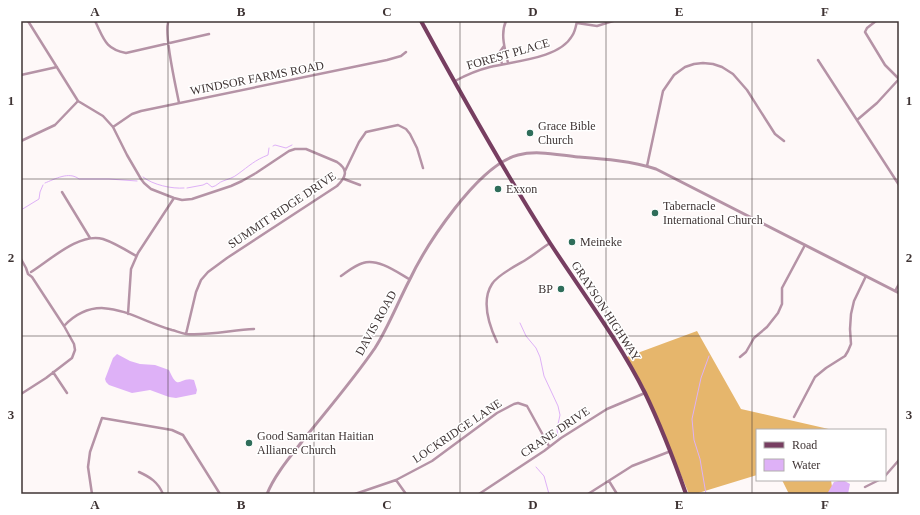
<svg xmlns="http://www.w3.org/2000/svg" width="920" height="515" font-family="'Times New Roman',serif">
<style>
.forest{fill:#e6b66c}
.water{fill:#deb1f7}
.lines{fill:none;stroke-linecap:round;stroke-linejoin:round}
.stream{stroke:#deb1f7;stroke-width:1}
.minor{stroke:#b593a6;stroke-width:2.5}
.tertiary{stroke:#b593a6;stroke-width:3}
.primary{stroke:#773e61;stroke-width:4}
.grid{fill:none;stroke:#3f3434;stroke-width:1;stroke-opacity:0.55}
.poi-dot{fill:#2f6d5a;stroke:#fff;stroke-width:1.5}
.labels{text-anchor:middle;stroke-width:3;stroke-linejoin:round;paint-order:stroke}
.street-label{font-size:12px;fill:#3f3434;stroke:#fff}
.poi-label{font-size:12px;fill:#3f3434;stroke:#fff;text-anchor:start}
.neatline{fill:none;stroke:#3f3434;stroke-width:1.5}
.grid-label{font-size:13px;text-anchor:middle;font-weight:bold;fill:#3f3434}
</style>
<rect width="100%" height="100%" fill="#fef8f8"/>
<path class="forest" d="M 697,331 L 741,409 L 833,430 L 757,430 L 757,475 L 695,494 L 689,494 L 644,387 L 624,358 Z
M 782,480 L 831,480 L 832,487 L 829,494 L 789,494 Z"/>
<path class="water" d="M 117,354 L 130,361 L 140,364 L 155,365 L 169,370 C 179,393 179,376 194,380 L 197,390 L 196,394 L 176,398 L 169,397 L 150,390 L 132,393 L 109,385 L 106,382 L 105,379 L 113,358 Z
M 843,480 L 850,484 L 848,494 L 827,494 L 834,482 Z"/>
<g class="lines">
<path class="stream" d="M 273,146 L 275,145 L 286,148 L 292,145
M 143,177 C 153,185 172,189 184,188
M 45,183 C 55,179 69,171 79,179 L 109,179 L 137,181
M 187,188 L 203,185 L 207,183 L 212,187 C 217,186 219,182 223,181 C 228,179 233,178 238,174 C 249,166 255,160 268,155 L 269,148
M 21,210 L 39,199 L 40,192 L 43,185
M 520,323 L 526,336 L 536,348 L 540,357 L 544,376 L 558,406 L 560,415 L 557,429 L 558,437
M 536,467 L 544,476 L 549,494
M 706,494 L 700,459 L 694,440 L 692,419 L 701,378 L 709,356"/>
<path class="minor" d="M 28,21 L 78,101 L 103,116 L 113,127 L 127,155 L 141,179 L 144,183 L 151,189 L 174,198 L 182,200 L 192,199 L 231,186 L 242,181 L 256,173 L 289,151 L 295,149 L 306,149 L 337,162 C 349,170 346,177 337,186 L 227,258 L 208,272 L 201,280 L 196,292 L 186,334
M 95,21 C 104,39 105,49 126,53 L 209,34
M 506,21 C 500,34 505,49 508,63
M 876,21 L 867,28 L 865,32 L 885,65 L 899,79
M 168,23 C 164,36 176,87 179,103
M 577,23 L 597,26 L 613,21
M 818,60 L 899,185
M 502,64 L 499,53 L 504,46
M 21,75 L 57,67
M 455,81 C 466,75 478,70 490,67 C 513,61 559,59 572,36 C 575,32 576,26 577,21
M 857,120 L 877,103 L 899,79
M 113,127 L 132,114 L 141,111 L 387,60 L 401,56 L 406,52
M 21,141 L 55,125 L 78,101
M 647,166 L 663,91 L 674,75 L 685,67 L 694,64 L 703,63 L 713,64 L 722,67 L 733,74 L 747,90 L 775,134 L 784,141
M 345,171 L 359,142 L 366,132 L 398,125 L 406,129 L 410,134 L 417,148 L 423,168
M 344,179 L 360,185
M 62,192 L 90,238
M 21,259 L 26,268 L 28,274 L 32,277 L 64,326 L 74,344 L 75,350 L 72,358 L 46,378 L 21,394
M 31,272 C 50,260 80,232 103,239 C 115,243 126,250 136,256
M 341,276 C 347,272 355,265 363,263 C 377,258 397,272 409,279
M 895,291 L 899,284
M 128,314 L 131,269 L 138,253 L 174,198
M 64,326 C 99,289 133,319 172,330 C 176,331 181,333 186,334 C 208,336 232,330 254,329
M 497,342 C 489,325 481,301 492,284 C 498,274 518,265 527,259 C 535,254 542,248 550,243
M 740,357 L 746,352 L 754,338 L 767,327 L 778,313 L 782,304 L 782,288 L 805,245
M 53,372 L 67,393
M 794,417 L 815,377 L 826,368 L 845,356 L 848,351 L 851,344 L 850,329 L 851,314 L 854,301 L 866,276
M 139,472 C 150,477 158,482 163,494
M 885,476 L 899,460
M 396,480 L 406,494
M 609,481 L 617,494
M 865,487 L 879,480
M 92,494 L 88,467 L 90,452 L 102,418 L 172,430 L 183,435 L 220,494
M 355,494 L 396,480 L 432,461 L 497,413 L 514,404 L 518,403 L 527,406 L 549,446
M 479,494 L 544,451 L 561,438 L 607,409 L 645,393
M 588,494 L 632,466 L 671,451"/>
<path class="tertiary" d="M 267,494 C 275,474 291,456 304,439 C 328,409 353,380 375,348 C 388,328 398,302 409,281 C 426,245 478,165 518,155 C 537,150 558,155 578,157 C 604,159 631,161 656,169 L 899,293"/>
<path class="primary" d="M 421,21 C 462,96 504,171 550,243 C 582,292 619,341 645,393 C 661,426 674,460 686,494"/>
</g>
<path class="grid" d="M 168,21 L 168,494M 314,21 L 314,494M 460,21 L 460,494M 606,21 L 606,494M 752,21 L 752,494M 21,179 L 899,179M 21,336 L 899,336"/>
<g class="poi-dot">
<circle cx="530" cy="133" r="4"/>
<circle cx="498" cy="189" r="4"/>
<circle cx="655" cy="213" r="4"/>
<circle cx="572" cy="242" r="4"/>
<circle cx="561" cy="289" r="4"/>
<circle cx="249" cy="443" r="4"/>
</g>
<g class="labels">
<g class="street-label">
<text transform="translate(508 54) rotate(-16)" y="4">FOREST PLACE</text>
<text transform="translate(257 78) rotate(-11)" y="4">WINDSOR FARMS ROAD</text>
<text transform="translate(282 210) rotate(-34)" y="4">SUMMIT RIDGE DRIVE</text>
<text transform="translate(606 311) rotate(57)" y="4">GRAYSON HIGHWAY</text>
<text transform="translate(376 323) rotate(-61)" y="4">DAVIS ROAD</text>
<text transform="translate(457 431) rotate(-34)" y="4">LOCKRIDGE LANE</text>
<text transform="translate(555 432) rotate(-34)" y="4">CRANE DRIVE</text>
</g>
<g class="poi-label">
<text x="538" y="130">Grace Bible<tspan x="538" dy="14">Church</tspan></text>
<text x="506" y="193">Exxon</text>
<text x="663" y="210">Tabernacle<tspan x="663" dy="14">International Church</tspan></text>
<text x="580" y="246">Meineke</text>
<text x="553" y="293" text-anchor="end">BP</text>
<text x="257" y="440">Good Samaritan Haitian<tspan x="257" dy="14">Alliance Church</tspan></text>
</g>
</g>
<rect width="920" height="515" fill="none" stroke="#ffffff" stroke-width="44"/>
<rect x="756" y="429" width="130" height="52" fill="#ffffff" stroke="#b2aeae"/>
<rect x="764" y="442" width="20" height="6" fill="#773e61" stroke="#b2aeae"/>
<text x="792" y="449" font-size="12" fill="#3f3434">Road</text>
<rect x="764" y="459" width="20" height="12" fill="#deb1f7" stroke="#b2aeae"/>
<text x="792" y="469" font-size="12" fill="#3f3434">Water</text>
<rect x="22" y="22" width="876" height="471" class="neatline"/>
<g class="grid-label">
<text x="95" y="16">A</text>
<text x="241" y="16">B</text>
<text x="387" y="16">C</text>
<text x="533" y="16">D</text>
<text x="679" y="16">E</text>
<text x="825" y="16">F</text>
<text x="11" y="105">1</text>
<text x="909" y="105">1</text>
<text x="11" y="262">2</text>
<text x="909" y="262">2</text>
<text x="11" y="419">3</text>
<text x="909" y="419">3</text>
<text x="95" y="509">A</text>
<text x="241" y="509">B</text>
<text x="387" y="509">C</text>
<text x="533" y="509">D</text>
<text x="679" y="509">E</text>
<text x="825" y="509">F</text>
</g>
</svg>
